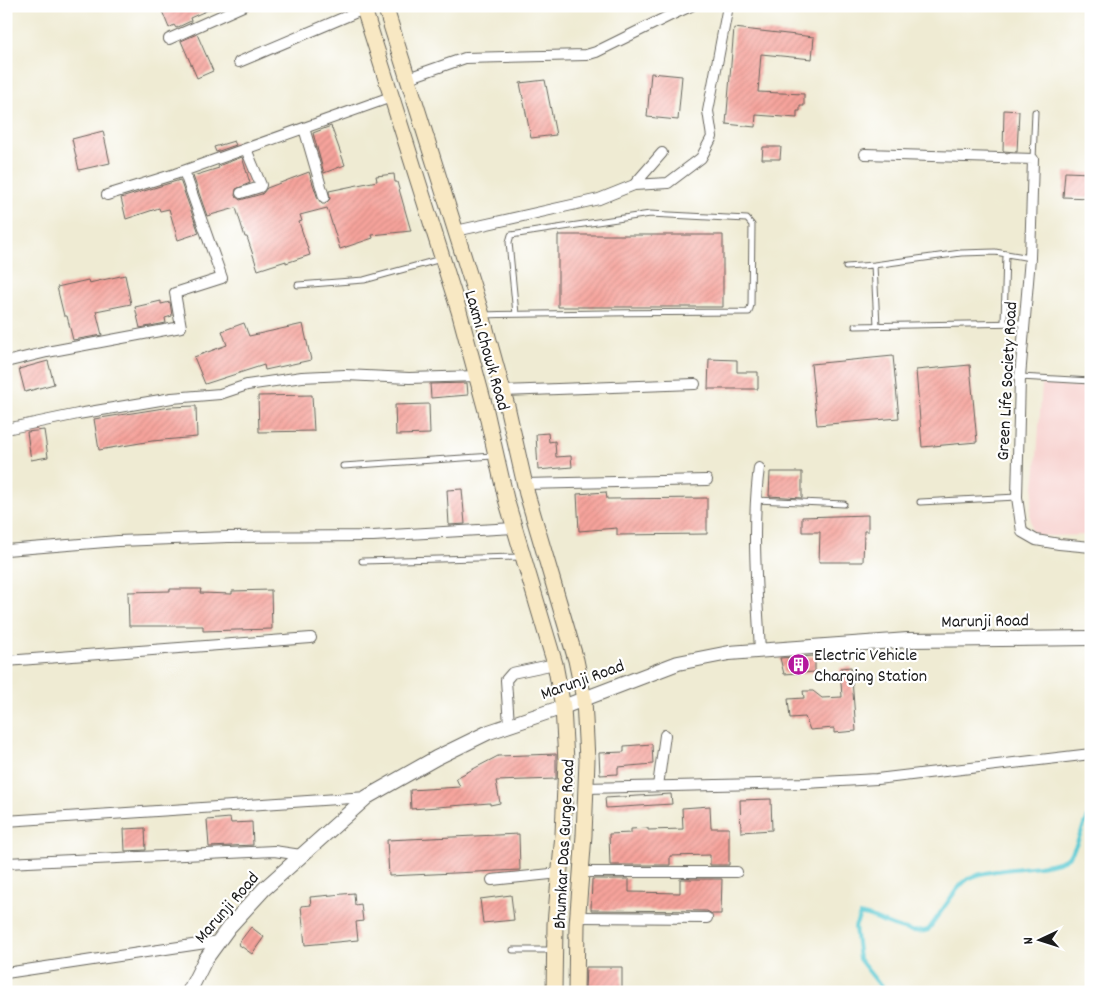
<svg xmlns="http://www.w3.org/2000/svg" width="1097" height="998" font-family="Dekko,sans-serif">
<style>
.built{fill:#f7d0cd}
.lines{fill:none;stroke-linecap:round;stroke-linejoin:round}
.stream{stroke:#5dcad3;stroke-width:4}
.building{fill:url(#building-hatch)}
.service-casing{stroke:#66645c;stroke-width:7}
.minor-casing{stroke:#66645c;stroke-width:12}
.tertiary-casing{stroke:#66645c;stroke-width:16}
.secondary-casing{stroke:#66645c;stroke-width:17}
.service{stroke:#fff;stroke-width:5}
.minor{stroke:#fff;stroke-width:10}
.tertiary{stroke:#fff;stroke-width:14}
.secondary{stroke:#f8e8c3;stroke-width:15}
.labels{text-anchor:middle;stroke-width:4.5;stroke-linejoin:round;paint-order:stroke}
.street-label{font-size:18px;fill:#1c1c1c;stroke:#fff}
.poi-label{font-size:18px;fill:#1c1c1c;stroke:#fff;text-anchor:start}
</style>
<defs>
<pattern id="building-hatch" width="6" height="6" patternUnits="userSpaceOnUse" patternTransform="scale(1.25)"><rect width="6" height="6" fill="#f6a39b"/><path d="M-1 1l2-2M0 6l6-6M5 7l2-2" fill="none" stroke="#d28c85"/></pattern>
</defs>
<rect width="100%" height="100%" fill="#fff"/>
<filter id="ink" filterUnits="userSpaceOnUse"><feTurbulence type="fractalNoise" baseFrequency=".02" numOctaves="2"/><feDisplacementMap in="SourceGraphic" scale="10" xChannelSelector="R" yChannelSelector="G"/><feConvolveMatrix kernelMatrix="1 2 1 2 8 2 1 2 1" color-interpolation-filters="sRGB"/></filter>
<filter id="wash" filterUnits="userSpaceOnUse"><feTurbulence type="fractalNoise" baseFrequency=".0096" numOctaves="4" result="noise"/><feDisplacementMap in="SourceGraphic" scale="20" xChannelSelector="R" yChannelSelector="G"/><feGaussianBlur stdDeviation="1.12" result="paint"/><feColorMatrix in="noise" values="0 0 0 0 0 0 0 0 0 0 0 0 0 0 0 0 0 1.4 0 .05"/><feComposite in="paint" operator="in"/></filter>
<g filter="url(#wash)">
<rect width="100%" height="100%" fill="#efebd3"/>
<path class="built" d="M 1042,384 L 1091,388 L 1091,535 L 1050,536 L 1037,535 L 1032,531 L 1030,515 L 1036,470 Z"/>
<g class="lines">
<path class="stream" d="M 883,992 L 882,988 L 859,959 L 855,927 L 860,915 C 869,914 876,920 885,923 C 897,928 916,934 928,930 C 939,917 954,888 968,879 C 991,865 1058,872 1071,854 C 1079,842 1082,825 1091,813"/>
</g>
<g id="blocks">
<path class="building" d="M 160,6 L 217,6 L 190,18 L 191,21 L 176,28 L 174,25 L 169,28 Z
M 734,28 L 814,37 L 812,59 L 761,54 L 758,92 L 804,94 L 804,106 L 800,106 L 800,111 L 797,111 L 797,118 L 756,115 L 755,127 L 726,124 Z
M 197,34 L 213,71 L 197,78 L 181,41 Z
M 651,73 L 682,76 L 678,120 L 647,117 Z
M 545,80 L 556,135 L 531,138 L 520,83 Z
M 1004,110 L 1019,111 L 1017,152 L 1003,151 Z
M 331,126 L 345,165 L 324,173 L 313,133 Z
M 103,131 L 110,163 L 79,170 L 72,139 Z
M 234,141 L 236,145 L 216,152 L 214,147 Z
M 763,147 L 781,147 L 780,159 L 762,159 Z
M 242,157 L 250,183 L 236,189 L 235,196 L 240,200 L 262,194 L 267,188 L 309,172 L 318,199 L 322,204 L 325,204 L 330,199 L 329,191 L 377,181 L 376,176 L 394,174 L 395,182 L 397,182 L 411,231 L 372,235 L 373,238 L 340,249 L 327,208 L 300,215 L 302,221 L 299,222 L 310,255 L 286,263 L 286,261 L 258,270 L 247,237 L 245,237 L 236,208 L 207,216 L 193,176 L 219,168 L 218,166 Z
M 1065,172 L 1091,173 L 1091,198 L 1063,197 Z
M 180,180 L 199,233 L 178,240 L 169,209 L 160,211 L 159,208 L 126,219 L 121,198 Z
M 558,235 L 723,235 L 723,307 L 558,307 Z
M 125,275 L 131,304 L 96,311 L 102,335 L 73,340 L 67,316 L 64,316 L 57,287 L 88,280 L 89,283 Z
M 161,301 L 161,304 L 170,302 L 172,316 L 165,318 L 166,323 L 140,328 L 135,307 Z
M 244,323 L 249,336 L 303,324 L 311,360 L 265,370 L 264,365 L 205,384 L 194,357 L 227,345 L 222,331 Z
M 893,356 L 899,418 L 817,425 L 811,364 Z
M 709,359 L 737,360 L 737,372 L 758,372 L 758,389 L 708,389 Z
M 48,361 L 54,384 L 25,392 L 19,369 Z
M 970,365 L 977,442 L 922,447 L 916,370 Z
M 467,383 L 468,395 L 431,398 L 430,384 Z
M 312,395 L 314,431 L 259,432 L 258,396 Z
M 429,404 L 430,434 L 396,435 L 395,405 Z
M 196,406 L 197,437 L 152,441 L 99,450 L 94,419 L 170,407 Z
M 44,430 L 48,457 L 31,460 L 27,432 Z
M 548,433 L 549,442 L 555,441 L 556,457 L 571,456 L 572,467 L 538,470 L 536,434 Z
M 770,472 L 802,472 L 802,498 L 769,496 Z
M 462,489 L 465,524 L 449,525 L 447,490 Z
M 606,492 L 607,499 L 707,498 L 707,534 L 617,535 L 617,528 L 579,531 L 577,494 Z
M 868,515 L 868,531 L 864,531 L 863,562 L 819,562 L 820,532 L 802,532 L 802,517 Z
M 170,589 L 201,589 L 200,593 L 232,594 L 232,591 L 271,590 L 272,629 L 203,631 L 203,626 L 129,626 L 128,592 L 170,591 Z
M 815,656 L 815,672 L 784,674 L 780,658 Z
M 851,667 L 856,731 L 834,733 L 834,728 L 810,730 L 805,717 L 790,718 L 788,699 L 804,698 L 803,691 L 813,691 L 822,698 L 842,697 L 840,668 Z
M 652,744 L 653,764 L 618,767 L 618,774 L 600,775 L 599,753 L 624,752 L 624,746 Z
M 556,754 L 556,779 L 496,781 L 500,803 L 490,805 L 490,803 L 411,809 L 410,790 L 460,787 L 456,778 L 498,756 Z
M 671,794 L 672,804 L 606,808 L 605,798 Z
M 771,799 L 772,830 L 741,832 L 740,800 Z
M 710,806 L 711,828 L 729,828 L 729,865 L 710,865 L 710,855 L 670,856 L 670,865 L 610,865 L 609,834 L 631,833 L 631,829 L 648,828 L 648,830 L 683,829 L 682,808 Z
M 230,818 L 231,823 L 252,822 L 253,845 L 209,847 L 207,820 Z
M 145,828 L 146,850 L 125,851 L 124,829 Z
M 519,834 L 520,870 L 389,876 L 387,840 Z
M 592,879 L 629,879 L 629,892 L 680,893 L 680,879 L 722,879 L 721,914 L 712,914 L 707,911 L 591,910 Z
M 354,893 L 355,905 L 361,904 L 363,921 L 356,922 L 358,940 L 305,945 L 301,906 L 311,905 L 310,897 Z
M 511,895 L 514,920 L 483,923 L 480,899 Z
M 251,927 L 264,937 L 252,954 L 238,944 Z
M 586,967 L 622,967 L 622,990 L 585,989 Z"/>
</g>
</g>
<g filter="url(#ink)">
<use href="#blocks" fill-opacity="0" stroke="#66645c" stroke-width="1"/>
<g class="lines">
<defs>
<path id="service" d="M 1033,159 L 1035,112
M 874,265 L 877,326
M 846,267 L 874,265 L 961,253 L 995,252 L 1030,258
M 298,285 L 364,280 L 441,259
M 483,315 C 572,313 660,312 749,312 L 751,305 L 752,225 L 747,219 L 650,214 L 511,235 L 509,242 L 516,314
M 1004,323 L 1006,254
M 855,326 L 1024,323
M 1020,377 L 1091,381
M 343,466 L 493,456
M 755,500 L 844,504
M 920,502 L 1017,497
M 362,561 L 520,557
M 513,950 L 552,950"/>
<path id="minor" d="M 169,39 L 243,6
M 239,62 L 364,9
M 408,78 L 465,58 L 586,55 L 596,52 L 671,15 L 691,6
M 304,128 L 324,197
M 865,154 L 1033,159 L 1030,258 L 1020,377 L 1017,497 L 1022,532 L 1036,540 L 1059,544 L 1091,547
M 634,185 L 668,183 L 701,158 L 712,137 L 708,111 L 728,6
M 241,193 L 260,187 L 261,185 L 246,149
M 107,195 L 175,174 L 391,97
M 456,231 L 599,199 L 634,185 L 662,153
M 6,362 L 47,352 L 181,327 L 175,293 L 222,278 L 184,171
M 503,391 L 695,384
M 6,429 L 78,414 L 172,398 L 220,394 L 247,385 L 302,377 L 345,375 L 409,378 L 477,376
M 759,468 C 751,529 757,590 760,651
M 524,484 L 707,480
M 6,550 L 118,541 L 228,537 L 373,536 L 514,528
M 6,661 L 311,638
M 509,725 L 506,680 L 512,673 L 555,664
M 658,786 L 665,735
M 586,788 L 805,783 L 877,779 L 1091,754
M 6,821 L 367,797
M 6,863 L 274,851 L 301,855
M 581,872 L 737,872
M 492,880 L 560,873
M 578,917 L 707,918
M 6,973 L 219,941"/>
<path id="tertiary" d="M 189,992 L 205,960 L 229,927 L 264,889 L 367,797 L 436,758 L 489,732 L 563,707 L 678,663 L 729,653 L 908,640 L 1091,638"/>
<path id="secondary" d="M 363,6 L 459,311 L 486,411 L 506,499 L 555,664 L 563,707 L 566,761 L 563,834 L 555,924 L 554,992
M 385,6 L 482,315 L 507,406 L 527,494 L 576,660 L 584,699 L 587,760 L 584,835 L 577,925 L 576,992"/>
</defs>
<use href="#service" class="service-casing"/>
<use href="#minor" class="minor-casing"/>
<use href="#tertiary" class="tertiary-casing"/>
<use href="#secondary" class="secondary-casing"/>
<use href="#service" class="service"/>
<use href="#minor" class="minor"/>
<use href="#tertiary" class="tertiary"/>
<use href="#secondary" class="secondary"/>
</g>
</g>
<defs>
<symbol id="building-disc" viewBox="-11 -11 22 22"><circle r="9.5" fill="#b5179e" stroke="#fff"/><path d="M-4-6H4V6H1V3H-1V6H-4ZM-2.5-4.3h1.7v1.8h-1.7ZM.8-4.3h1.7v1.8H.8ZM-2.5-1h1.7V.8h-1.7ZM.8-1h1.7V.8H.8Z" fill="#fff"/></symbol>
</defs>
<g fill-rule="evenodd">
<use href="#building-disc" x="786" y="652" width="25" height="25"/>
</g>
<g class="labels">
<g class="street-label">
<text transform="translate(488 350) rotate(74)" y="6">Laxmi Chowk Road</text>
<text transform="translate(1006 381) rotate(-87)" y="6">Green Life Society Road</text>
<text transform="translate(985 620) rotate(-1)" y="6">Marunji Road</text>
<text transform="translate(582 679) rotate(-20)" y="6">Marunji Road</text>
<text transform="translate(563 844) rotate(-87)" y="6">Bhumkar Das Gurge Road</text>
<text transform="translate(226 907) rotate(-49)" y="6">Marunji Road</text>
</g>
<g class="poi-label">
<text x="814" y="660">Electric Vehicle<tspan x="814" dy="21">Charging Station</tspan></text>
</g>
</g>
<rect width="1097" height="998" fill="none" stroke="#fff" stroke-width="25"/>
<g transform="translate(1040 940) rotate(266)" stroke="#ffffff" stroke-width="4" paint-order="stroke">
<path d="M0-4L9 19L0 12L-9 19Z" fill="#1c1c1c"/>
<text y="-8" font-size="14" font-weight="bold" text-anchor="middle" fill="#1c1c1c">N</text>
</g>
</svg>
